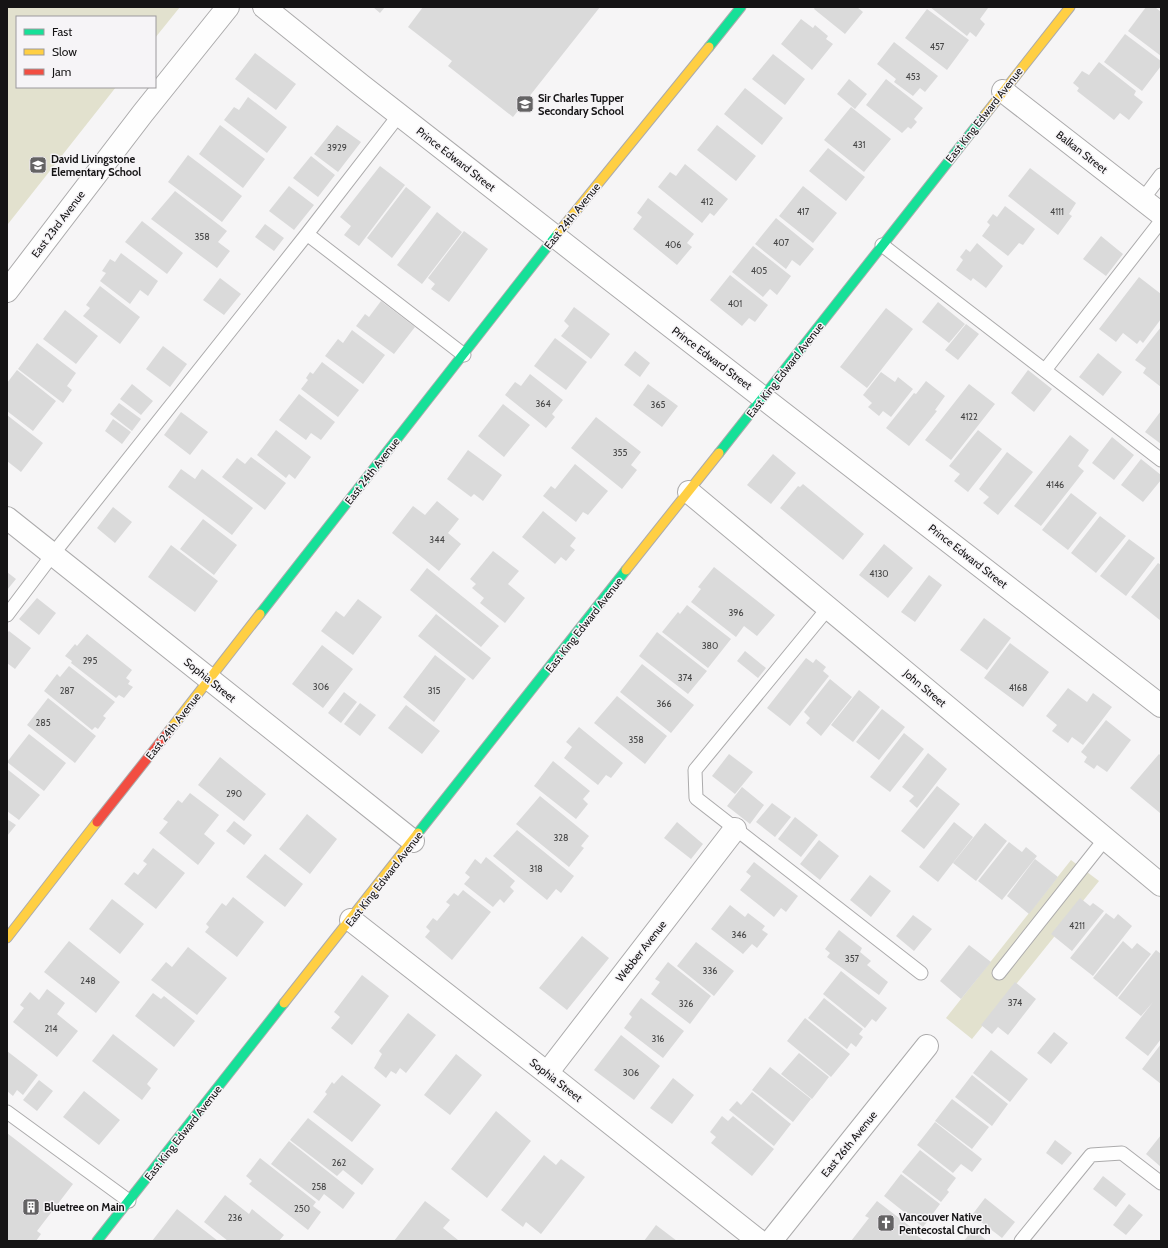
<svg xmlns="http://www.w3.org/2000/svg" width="1168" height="1248" font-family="Cabin,sans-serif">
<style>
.green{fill:#e2e1ce}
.building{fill:#dadada}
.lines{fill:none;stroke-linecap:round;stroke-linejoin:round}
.lane-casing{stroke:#acabac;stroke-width:15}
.street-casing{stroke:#acabac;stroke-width:24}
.fast-casing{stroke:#acabac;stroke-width:11}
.slow-casing{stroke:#acabac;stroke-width:11}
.jam-casing{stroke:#acabac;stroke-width:11}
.lane{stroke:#fefefe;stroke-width:13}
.street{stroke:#fefefe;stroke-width:22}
.fast{stroke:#16e098;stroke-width:9}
.slow{stroke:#ffcf43;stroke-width:9}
.jam{stroke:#f24e42;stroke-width:9}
.labels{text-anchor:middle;stroke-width:3;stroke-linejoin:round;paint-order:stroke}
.number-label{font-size:9px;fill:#464646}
.poi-label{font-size:11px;font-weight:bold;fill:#151415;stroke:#f6f4f7;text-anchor:start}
.street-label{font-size:11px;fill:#151415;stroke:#f6f4f7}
</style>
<rect width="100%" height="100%" fill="#f6f5f6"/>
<path class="green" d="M 7,7 L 180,7 L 155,38 L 155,17 L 17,17 L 17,87 L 116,87 L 8,224 Z
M 1071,860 L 1099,881 L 972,1039 L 946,1018 Z"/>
<path class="building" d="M 373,7 L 385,7 L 380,13 Z
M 423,7 L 600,7 L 513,117 L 448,66 L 452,61 L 408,27 Z
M 815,7 L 857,7 L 863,12 L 845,34 L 814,9 Z
M 930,7 L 986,7 L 988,8 L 980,19 L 985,24 L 976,37 L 970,32 L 967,36 Z
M 1146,7 L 1155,7 L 1161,12 L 1161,56 L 1128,31 Z
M 927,9 L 969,40 L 947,70 L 905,38 Z
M 801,19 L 813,28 L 815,25 L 828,36 L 826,39 L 833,44 L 812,70 L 781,44 Z
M 1125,34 L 1161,61 L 1161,66 L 1142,91 L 1104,62 Z
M 894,42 L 938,76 L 925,92 L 920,88 L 913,96 L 894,82 L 896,79 L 877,64 Z
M 255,53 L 296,84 L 276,110 L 235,79 Z
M 773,54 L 805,79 L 785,105 L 752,79 Z
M 1099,62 L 1136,91 L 1134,95 L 1143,102 L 1129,120 L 1120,113 L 1114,120 L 1077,91 L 1079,88 L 1073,83 L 1082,71 L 1089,75 Z
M 849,79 L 867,94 L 855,109 L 837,94 Z
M 886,79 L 923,108 L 914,119 L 917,122 L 911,129 L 908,127 L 902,133 L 866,105 Z
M 745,88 L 783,118 L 762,145 L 724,114 Z
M 248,97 L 287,127 L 267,153 L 224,120 L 234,107 L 239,110 Z
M 851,107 L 891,139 L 864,172 L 824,140 Z
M 220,125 L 265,159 L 243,188 L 199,154 Z
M 337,125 L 361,142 L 338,172 L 314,154 Z
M 717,125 L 756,156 L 736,181 L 697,150 Z
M 828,148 L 865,177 L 846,201 L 809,171 Z
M 188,155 L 242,196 L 222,222 L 168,182 Z
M 311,156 L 335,175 L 318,197 L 293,178 Z
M 685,164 L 728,199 L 714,216 L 710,213 L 702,223 L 658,187 L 670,172 L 676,176 Z
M 380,166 L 405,185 L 359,246 L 344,235 L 351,226 L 340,217 Z
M 1030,168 L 1076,203 L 1069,214 L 1072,216 L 1058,235 L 1008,196 Z
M 289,186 L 314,205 L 294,230 L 269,211 Z
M 803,186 L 837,213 L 813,243 L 779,216 Z
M 406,187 L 431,207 L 392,258 L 367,238 Z
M 175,191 L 227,231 L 218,242 L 230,251 L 217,268 L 151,219 Z
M 648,198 L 694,234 L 687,243 L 692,247 L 677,265 L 633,229 L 642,217 L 637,213 Z
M 1005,206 L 1035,229 L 1023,245 L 1019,243 L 1008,256 L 982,236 L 990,225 L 987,222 L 993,214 L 997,217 Z
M 437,212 L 462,232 L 422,284 L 397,265 Z
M 776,218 L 814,249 L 800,266 L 792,260 L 786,269 L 755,244 Z
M 142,221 L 183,253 L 167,274 L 125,242 Z
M 265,224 L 284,238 L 274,251 L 255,237 Z
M 464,231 L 488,249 L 449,302 L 431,289 L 435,284 L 428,278 Z
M 1101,236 L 1123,254 L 1106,276 L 1083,259 Z
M 977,243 L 1003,266 L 986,288 L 973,278 L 971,281 L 956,270 L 963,260 L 960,257 L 966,249 L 970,252 Z
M 753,246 L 791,276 L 777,295 L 770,289 L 763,297 L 732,272 Z
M 121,253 L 158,281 L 148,296 L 140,290 L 130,304 L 100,281 L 106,273 L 102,271 L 110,259 L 115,262 Z
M 730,275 L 768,305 L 755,322 L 749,318 L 742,326 L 710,300 Z
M 1139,277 L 1161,294 L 1161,319 L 1143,343 L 1140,340 L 1137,344 L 1123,333 L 1116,342 L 1099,329 Z
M 220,278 L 241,294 L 224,315 L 203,300 Z
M 100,286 L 140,317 L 120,344 L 83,316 L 90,308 L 86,305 Z
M 381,301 L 415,327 L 394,354 L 356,326 L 365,314 L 369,317 Z
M 938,302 L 965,324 L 949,343 L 922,322 Z
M 574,307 L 610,334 L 591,359 L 561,336 L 569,326 L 564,321 Z
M 886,308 L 913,329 L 867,388 L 840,367 Z
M 65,310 L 98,336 L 76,364 L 43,339 Z
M 966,324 L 979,334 L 958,360 L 945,350 Z
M 1161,327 L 1161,387 L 1143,373 L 1146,368 L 1135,360 Z
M 352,330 L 385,355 L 363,384 L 325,356 L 338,339 L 343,343 Z
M 555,338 L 587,362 L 566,390 L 534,366 Z
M 37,343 L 76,373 L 67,386 L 72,390 L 63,403 L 18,369 Z
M 163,346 L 187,364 L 170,387 L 146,369 Z
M 635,351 L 650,363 L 640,377 L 624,365 Z
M 1098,353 L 1122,372 L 1103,396 L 1079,377 Z
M 322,362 L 359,390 L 338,417 L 301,389 L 308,380 L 306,378 L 310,372 L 313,374 Z
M 17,370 L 56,401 L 33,431 L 7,411 L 7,383 Z
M 1028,370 L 1052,389 L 1034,412 L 1011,393 Z
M 881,372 L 895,382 L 898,377 L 913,389 L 891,417 L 883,411 L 879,416 L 868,407 L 872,403 L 863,395 Z
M 530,374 L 563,400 L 552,414 L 555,417 L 546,428 L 505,395 L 515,382 L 521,386 Z
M 926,381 L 945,396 L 935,410 L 937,411 L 909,446 L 886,428 L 914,393 L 916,394 Z
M 132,384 L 153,401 L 141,415 L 120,399 Z
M 648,384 L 678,406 L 662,427 L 633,405 Z
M 969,384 L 995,404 L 951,460 L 925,440 Z
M 299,394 L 335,422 L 321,440 L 311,433 L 306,440 L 279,420 Z
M 119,403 L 141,419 L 132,431 L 110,414 Z
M 503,404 L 530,425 L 504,457 L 478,436 Z
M 1161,411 L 1161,444 L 1145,432 Z
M 181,412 L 208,432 L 190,455 L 164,435 Z
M 7,415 L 43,443 L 21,472 L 7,461 Z
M 596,417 L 641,452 L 631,465 L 637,470 L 622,489 L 571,448 Z
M 113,419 L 131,432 L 122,444 L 105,431 Z
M 276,430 L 311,457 L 295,479 L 289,474 L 286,478 L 257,455 Z
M 978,430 L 1002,449 L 968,492 L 954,481 L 960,474 L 949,466 Z
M 1070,435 L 1089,450 L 1078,466 L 1084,471 L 1041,526 L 1014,506 Z
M 1112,437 L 1134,455 L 1114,480 L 1092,463 Z
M 468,450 L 502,475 L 483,501 L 474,494 L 471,497 L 447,479 Z
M 1007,452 L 1033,472 L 998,515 L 983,503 L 989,497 L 979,489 Z
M 773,454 L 796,473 L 771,504 L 747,485 Z
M 251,457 L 286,483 L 265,510 L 222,477 L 237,458 L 245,464 Z
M 1141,459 L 1161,475 L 1161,480 L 1143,502 L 1121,485 Z
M 575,464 L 608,491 L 588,515 L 583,512 L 576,522 L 543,496 L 551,486 L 555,489 Z
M 181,469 L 195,479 L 202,469 L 253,508 L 232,535 L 168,487 Z
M 803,484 L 864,534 L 843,560 L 780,508 L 798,486 L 800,487 Z
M 1071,493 L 1097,513 L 1068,550 L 1042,530 Z
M 437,501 L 459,519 L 448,533 L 461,544 L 439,571 L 392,533 L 413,506 L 425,515 Z
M 113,507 L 132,522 L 115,543 L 97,528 Z
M 543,511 L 576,538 L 570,546 L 575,550 L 566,561 L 561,557 L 555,564 L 522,537 Z
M 1100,516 L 1126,536 L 1096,573 L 1071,553 Z
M 203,519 L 237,545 L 214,575 L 180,549 Z
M 1129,539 L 1155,558 L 1126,596 L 1100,576 Z
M 884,544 L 913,568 L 888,598 L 859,575 Z
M 171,545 L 218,581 L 195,612 L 148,577 Z
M 493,551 L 519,571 L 508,584 L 525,598 L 505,623 L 480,603 L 484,598 L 472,588 L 476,584 L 470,579 Z
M 1158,563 L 1161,565 L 1161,621 L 1131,597 Z
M 714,567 L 775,615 L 757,636 L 744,626 L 736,637 L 691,602 L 701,589 L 698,587 Z
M 427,568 L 499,626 L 481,647 L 410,590 Z
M 7,572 L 16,579 L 7,590 Z
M 929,575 L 942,585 L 915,622 L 901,612 Z
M 37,598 L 56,613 L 39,635 L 19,619 Z
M 358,599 L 382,617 L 353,655 L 321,631 L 336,611 L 344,617 Z
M 687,605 L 731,639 L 708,668 L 662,632 L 678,612 L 680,614 Z
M 436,614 L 491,658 L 473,680 L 418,636 Z
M 984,618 L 1011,638 L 987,670 L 960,650 Z
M 9,631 L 31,648 L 15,669 L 7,663 L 7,633 Z
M 657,632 L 707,671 L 688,694 L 639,656 Z
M 87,634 L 132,670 L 126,678 L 130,681 L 128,684 L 133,687 L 124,698 L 119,695 L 116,698 L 71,663 L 72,661 L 65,656 L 75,644 L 77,646 Z
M 1010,643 L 1049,672 L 1023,707 L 984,678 Z
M 322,645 L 353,669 L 323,708 L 292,684 Z
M 745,651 L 766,668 L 758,678 L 737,661 Z
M 435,655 L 466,679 L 434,722 L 403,697 Z
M 806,658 L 813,663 L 816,659 L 826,667 L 823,671 L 829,676 L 790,726 L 767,708 Z
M 642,664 L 694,705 L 671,733 L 620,692 Z
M 69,666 L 115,702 L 103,716 L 106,718 L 98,729 L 95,727 L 92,730 L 44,691 L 57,674 L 60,677 Z
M 830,679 L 852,697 L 821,736 L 806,723 L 810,718 L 804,712 Z
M 1068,688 L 1087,702 L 1093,693 L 1112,707 L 1083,745 L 1072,737 L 1068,743 L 1052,731 L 1057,725 L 1046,716 Z
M 859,690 L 880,707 L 853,742 L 831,725 Z
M 344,692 L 357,702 L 341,723 L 328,713 Z
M 617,696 L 667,736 L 645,764 L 594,723 Z
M 48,698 L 96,736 L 75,763 L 27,725 Z
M 360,703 L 376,715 L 360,736 L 344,724 Z
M 406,705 L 440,731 L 422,754 L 388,728 Z
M 882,709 L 905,727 L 879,760 L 856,742 Z
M 1106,720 L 1131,740 L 1107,772 L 1097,765 L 1094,769 L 1084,762 L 1087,757 L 1081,752 Z
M 579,727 L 623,763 L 611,778 L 606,775 L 598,785 L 564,758 L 572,747 L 566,742 Z
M 904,733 L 924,749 L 890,792 L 870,777 Z
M 29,734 L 66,763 L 44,791 L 7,762 Z
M 928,753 L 947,769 L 917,808 L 909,801 L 914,796 L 902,787 Z
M 729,754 L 753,772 L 735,794 L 712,776 Z
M 1159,754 L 1161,756 L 1160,813 L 1130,788 Z
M 220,757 L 266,794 L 244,821 L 198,785 Z
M 553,761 L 590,791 L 583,799 L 588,804 L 576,819 L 534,786 Z
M 7,769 L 40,795 L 19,820 L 7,811 Z
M 937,786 L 960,804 L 924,849 L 901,831 Z
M 742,787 L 764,805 L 750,824 L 727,806 Z
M 190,793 L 219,815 L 204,834 L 215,843 L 198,865 L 159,833 L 168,822 L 163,819 L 178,800 L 182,803 Z
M 540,796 L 589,836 L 581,846 L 584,848 L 569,867 L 516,824 Z
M 772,803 L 791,817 L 775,837 L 756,822 Z
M 307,814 L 337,839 L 310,874 L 279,849 Z
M 795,817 L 818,835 L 801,857 L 778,839 Z
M 7,819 L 16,825 L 7,836 Z
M 234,821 L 252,835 L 244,845 L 226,831 Z
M 677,822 L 703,844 L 691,859 L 664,838 Z
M 954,822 L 973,837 L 938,882 L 919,867 Z
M 985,823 L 1007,841 L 976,881 L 953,863 Z
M 517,830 L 574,876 L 561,893 L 556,889 L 547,900 L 493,856 Z
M 819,840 L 839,856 L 820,880 L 800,864 Z
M 1009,842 L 1022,852 L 1026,847 L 1037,856 L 1002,900 L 978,881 Z
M 153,848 L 185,873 L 156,909 L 124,884 L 134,872 L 138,875 L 147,864 L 143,861 Z
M 265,854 L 303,884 L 285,907 L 246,877 Z
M 486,857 L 515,881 L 510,887 L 514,891 L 504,903 L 500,899 L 493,907 L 464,884 L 470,877 L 465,873 L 475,859 L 481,864 Z
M 1035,859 L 1058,877 L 1029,914 L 1007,896 Z
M 754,862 L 798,896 L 786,912 L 781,908 L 774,917 L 740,890 L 751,876 L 746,872 Z
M 870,875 L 891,891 L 871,917 L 850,900 Z
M 463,890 L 491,912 L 452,960 L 425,937 L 430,931 L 426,927 L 433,918 L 437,921 L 450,905 L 446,902 L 454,893 L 458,896 Z
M 233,897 L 264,922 L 237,957 L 205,932 L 209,927 L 206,924 L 222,903 L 226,906 Z
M 1080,898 L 1090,906 L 1093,903 L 1104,911 L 1072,951 L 1051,934 Z
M 112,899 L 144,924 L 120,954 L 89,929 Z
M 730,905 L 745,917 L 748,913 L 765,926 L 762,930 L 768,934 L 757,948 L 752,944 L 743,954 L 711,929 Z
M 1106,913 L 1114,919 L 1118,914 L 1132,926 L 1093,976 L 1070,958 Z
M 913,915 L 932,929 L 914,951 L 896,936 Z
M 839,930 L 862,948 L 860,952 L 871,961 L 867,965 L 888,982 L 879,995 L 827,957 L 830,953 L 825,949 Z
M 582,936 L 609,958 L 567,1010 L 539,988 Z
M 69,941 L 120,982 L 96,1013 L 44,972 Z
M 1123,941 L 1132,949 L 1137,943 L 1151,954 L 1117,997 L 1093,978 Z
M 696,942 L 734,971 L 714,996 L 677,966 Z
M 969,945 L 991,962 L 961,999 L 940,981 Z
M 188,947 L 227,978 L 197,1015 L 151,980 L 166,962 L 172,967 Z
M 1156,950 L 1161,954 L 1161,1039 L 1148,1056 L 1125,1038 L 1153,1002 L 1141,1016 L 1118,998 Z
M 668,962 L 711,996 L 690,1024 L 651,994 L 660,982 L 655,979 Z
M 841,971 L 887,1008 L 876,1022 L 872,1019 L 865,1028 L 823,994 Z
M 362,975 L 389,996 L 352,1045 L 331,1028 L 340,1017 L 334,1012 Z
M 1015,982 L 1036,999 L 1008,1035 L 998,1027 L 992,1034 L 981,1025 Z
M 47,989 L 65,1003 L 57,1014 L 78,1031 L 57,1057 L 13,1022 L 24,1008 L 20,1005 L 30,992 L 39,1000 Z
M 153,993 L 161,999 L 164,996 L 195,1021 L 174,1047 L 135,1016 Z
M 641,998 L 684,1031 L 663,1058 L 624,1028 L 632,1017 L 629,1014 Z
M 824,998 L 863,1029 L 859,1034 L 863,1037 L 856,1047 L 851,1043 L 847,1049 L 808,1018 Z
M 408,1013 L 436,1035 L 406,1073 L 400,1068 L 396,1074 L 391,1071 L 386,1078 L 374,1068 L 382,1054 L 379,1051 Z
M 805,1018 L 850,1054 L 831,1077 L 787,1041 Z
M 1054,1032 L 1068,1043 L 1051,1064 L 1037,1053 Z
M 113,1034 L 158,1069 L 147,1084 L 151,1088 L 142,1100 L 92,1061 Z
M 621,1035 L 660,1066 L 634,1100 L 594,1070 Z
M 1161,1044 L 1161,1084 L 1142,1069 Z
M 991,1050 L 1028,1079 L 1010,1102 L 973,1073 Z
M 7,1051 L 38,1075 L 23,1095 L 17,1090 L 13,1096 L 7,1091 Z
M 799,1053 L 829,1077 L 812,1099 L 781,1074 Z
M 456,1054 L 482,1075 L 450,1115 L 424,1095 Z
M 770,1067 L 811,1099 L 793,1122 L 752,1090 Z
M 342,1075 L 381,1105 L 352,1142 L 313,1112 L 327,1094 L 325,1092 L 332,1082 L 334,1084 Z
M 972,1075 L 1008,1104 L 992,1126 L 955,1097 Z
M 673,1078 L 694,1095 L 672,1124 L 650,1108 Z
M 39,1080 L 53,1091 L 37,1111 L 23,1100 Z
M 84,1091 L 120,1120 L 99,1145 L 63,1117 Z
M 752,1092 L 791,1124 L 774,1146 L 729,1110 L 737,1101 L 741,1105 Z
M 952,1099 L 989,1127 L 972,1149 L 935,1121 Z
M 496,1111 L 531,1141 L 487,1198 L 451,1169 Z
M 722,1116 L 728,1121 L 733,1116 L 774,1149 L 752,1176 L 711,1143 L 716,1137 L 710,1132 Z
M 308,1118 L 374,1169 L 362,1185 L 343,1170 L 337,1176 L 290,1140 Z
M 935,1122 L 982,1159 L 972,1172 L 961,1164 L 953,1173 L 917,1145 Z
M 7,1133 L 73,1184 L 37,1231 L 41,1234 L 36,1241 L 7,1241 Z
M 1161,1135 L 1161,1167 L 1146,1154 Z
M 1055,1140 L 1072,1153 L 1062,1165 L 1046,1153 Z
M 289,1141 L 355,1193 L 343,1209 L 324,1194 L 319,1201 L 271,1164 Z
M 920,1150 L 956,1178 L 947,1190 L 949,1192 L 941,1202 L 902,1172 Z
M 544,1155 L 556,1165 L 561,1159 L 585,1177 L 541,1234 L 526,1222 L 523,1227 L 501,1210 Z
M 260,1158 L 316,1202 L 313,1206 L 321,1212 L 308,1230 L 249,1184 L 252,1181 L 246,1176 Z
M 901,1174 L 940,1204 L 923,1227 L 884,1196 Z
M 1103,1176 L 1126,1194 L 1116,1207 L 1093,1189 Z
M 225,1195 L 249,1214 L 252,1209 L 284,1235 L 279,1241 L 228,1241 L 204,1222 Z
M 985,1198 L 1015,1222 L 1002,1238 L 972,1215 Z
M 425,1201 L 450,1220 L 443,1228 L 458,1240 L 457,1241 L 394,1241 Z
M 877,1201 L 912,1228 L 910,1230 L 924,1241 L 851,1241 L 869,1218 L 865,1216 Z
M 1129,1204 L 1143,1215 L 1126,1235 L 1113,1225 Z
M 177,1209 L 218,1241 L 152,1241 Z
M 656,1225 L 677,1241 L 644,1241 Z
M 973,1229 L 987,1241 L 964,1241 Z"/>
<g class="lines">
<defs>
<path id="lane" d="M 1143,199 L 1161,175
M 307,234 L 464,355
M 882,245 L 1161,460
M 1045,370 L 1161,221
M 829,607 L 695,770 L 696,798 L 921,973
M 7,615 L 53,554 L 307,234 L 399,115
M 999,973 L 1105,839
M 7,1112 L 129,1201
M 1021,1241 L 1091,1155 L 1122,1153 L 1161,1183"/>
<path id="street" d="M 264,7 L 361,85 L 580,256 L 1161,706
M 1003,91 L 1161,214
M 7,291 L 143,113 L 228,7
M 689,492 L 1161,885
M 7,518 L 413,841
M 351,920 L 547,1073 L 759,1241
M 547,1073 L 735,829
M 771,1241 L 927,1046"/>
<path id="fast" d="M 709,47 L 741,7
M 719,453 L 985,115
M 260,614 L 558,233
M 418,833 L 626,570
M 97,1241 L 284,1003"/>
<path id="slow" d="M 985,115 L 1070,7
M 558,233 L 709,47
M 626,570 L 719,453
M 169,731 L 260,614
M 7,938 L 97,822
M 284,1003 L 418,833"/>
<path id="jam" d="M 97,822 L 169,731"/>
</defs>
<use href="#lane" class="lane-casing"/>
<use href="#street" class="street-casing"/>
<use href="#fast" class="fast-casing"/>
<use href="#slow" class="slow-casing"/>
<use href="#jam" class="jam-casing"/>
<use href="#lane" class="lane"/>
<use href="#street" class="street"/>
<use href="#fast" class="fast"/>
<use href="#slow" class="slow"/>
<use href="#jam" class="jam"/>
</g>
<defs>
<symbol id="school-square" viewBox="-11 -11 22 22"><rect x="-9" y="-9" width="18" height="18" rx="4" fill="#646364" stroke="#f6f4f7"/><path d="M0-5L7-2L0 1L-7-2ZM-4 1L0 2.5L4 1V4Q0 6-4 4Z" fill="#fff"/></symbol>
<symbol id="building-square" viewBox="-11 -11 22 22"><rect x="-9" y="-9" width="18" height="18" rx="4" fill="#646364" stroke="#f6f4f7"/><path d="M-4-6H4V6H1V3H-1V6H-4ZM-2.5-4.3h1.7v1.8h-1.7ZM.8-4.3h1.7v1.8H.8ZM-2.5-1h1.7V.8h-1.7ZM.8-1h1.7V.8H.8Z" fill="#fff"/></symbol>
<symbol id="church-square" viewBox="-11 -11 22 22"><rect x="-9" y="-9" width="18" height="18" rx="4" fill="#646364" stroke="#f6f4f7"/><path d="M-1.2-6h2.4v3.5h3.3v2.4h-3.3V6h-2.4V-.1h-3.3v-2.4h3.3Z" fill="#fff"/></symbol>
</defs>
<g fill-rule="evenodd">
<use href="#school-square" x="515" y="94" width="20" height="20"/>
<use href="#school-square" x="28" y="155" width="20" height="20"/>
<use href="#building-square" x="21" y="1197" width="20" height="20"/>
<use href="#church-square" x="876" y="1213" width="20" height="20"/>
</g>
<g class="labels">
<g class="number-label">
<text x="937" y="50">457</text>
<text x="913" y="80">453</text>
<text x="859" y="148">431</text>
<text x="337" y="151">3929</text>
<text x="707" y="205">412</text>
<text x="803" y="215">417</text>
<text x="1057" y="215">4111</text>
<text x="202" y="240">358</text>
<text x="781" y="246">407</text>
<text x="673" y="248">406</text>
<text x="759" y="274">405</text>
<text x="735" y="307">401</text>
<text x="543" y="407">364</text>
<text x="658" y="408">365</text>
<text x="969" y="420">4122</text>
<text x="620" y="456">355</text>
<text x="1055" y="488">4146</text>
<text x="437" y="543">344</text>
<text x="879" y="577">4130</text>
<text x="736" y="616">396</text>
<text x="710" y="649">380</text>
<text x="90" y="664">295</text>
<text x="685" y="681">374</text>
<text x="321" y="690">306</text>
<text x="1018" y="691">4168</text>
<text x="67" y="694">287</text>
<text x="434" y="694">315</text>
<text x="664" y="707">366</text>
<text x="43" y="726">285</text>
<text x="636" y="743">358</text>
<text x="234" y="797">290</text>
<text x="561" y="841">328</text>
<text x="536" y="872">318</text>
<text x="1077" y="929">4211</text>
<text x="739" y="938">346</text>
<text x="852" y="962">357</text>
<text x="710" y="974">336</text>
<text x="88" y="984">248</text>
<text x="1015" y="1006">374</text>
<text x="686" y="1007">326</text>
<text x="51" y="1032">214</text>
<text x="658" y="1042">316</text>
<text x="631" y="1076">306</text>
<text x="339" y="1166">262</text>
<text x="319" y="1190">258</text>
<text x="302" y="1212">250</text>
<text x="235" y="1221">236</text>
</g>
<g class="poi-label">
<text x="538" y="102">Sir Charles Tupper<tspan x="538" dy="13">Secondary School</tspan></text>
<text x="51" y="163">David Livingstone<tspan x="51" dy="13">Elementary School</tspan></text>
<text x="44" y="1211">Bluetree on Main</text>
<text x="899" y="1221">Vancouver Native<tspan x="899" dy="13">Pentecostal Church</tspan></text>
</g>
<g class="street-label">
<text transform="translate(984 115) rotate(-52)" y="4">East King Edward Avenue</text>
<text transform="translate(1082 152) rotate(38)" y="4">Balkan Street</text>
<text transform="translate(456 159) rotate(38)" y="4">Prince Edward Street</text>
<text transform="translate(572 216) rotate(-51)" y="4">East 24th Avenue</text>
<text transform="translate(58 224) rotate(-53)" y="4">East 23rd Avenue</text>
<text transform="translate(712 358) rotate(37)" y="4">Prince Edward Street</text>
<text transform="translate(785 370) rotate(-52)" y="4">East King Edward Avenue</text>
<text transform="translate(372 471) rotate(-52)" y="4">East 24th Avenue</text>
<text transform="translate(968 556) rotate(38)" y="4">Prince Edward Street</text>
<text transform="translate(584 625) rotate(-52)" y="4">East King Edward Avenue</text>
<text transform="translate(210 680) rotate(39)" y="4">Sophia Street</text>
<text transform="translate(925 688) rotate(40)" y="4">John Street</text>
<text transform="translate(173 726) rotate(-52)" y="4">East 24th Avenue</text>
<text transform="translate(384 879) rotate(-52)" y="4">East King Edward Avenue</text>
<text transform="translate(641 951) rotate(-52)" y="4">Webber Avenue</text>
<text transform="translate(556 1080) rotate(38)" y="4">Sophia Street</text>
<text transform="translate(183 1133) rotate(-52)" y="4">East King Edward Avenue</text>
<text transform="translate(849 1144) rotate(-51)" y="4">East 26th Avenue</text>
</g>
</g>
<rect width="1168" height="1248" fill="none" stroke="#151415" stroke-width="16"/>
<rect x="16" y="16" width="140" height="72" fill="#f6f4f7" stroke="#9c9a9d"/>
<rect x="24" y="29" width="20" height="6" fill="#16e098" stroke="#9c9a9d"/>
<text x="52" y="36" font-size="12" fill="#151415">Fast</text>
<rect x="24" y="49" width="20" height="6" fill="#ffcf43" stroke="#9c9a9d"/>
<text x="52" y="56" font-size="12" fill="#151415">Slow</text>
<rect x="24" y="69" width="20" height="6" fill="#f24e42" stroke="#9c9a9d"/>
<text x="52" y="76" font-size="12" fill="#151415">Jam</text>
</svg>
